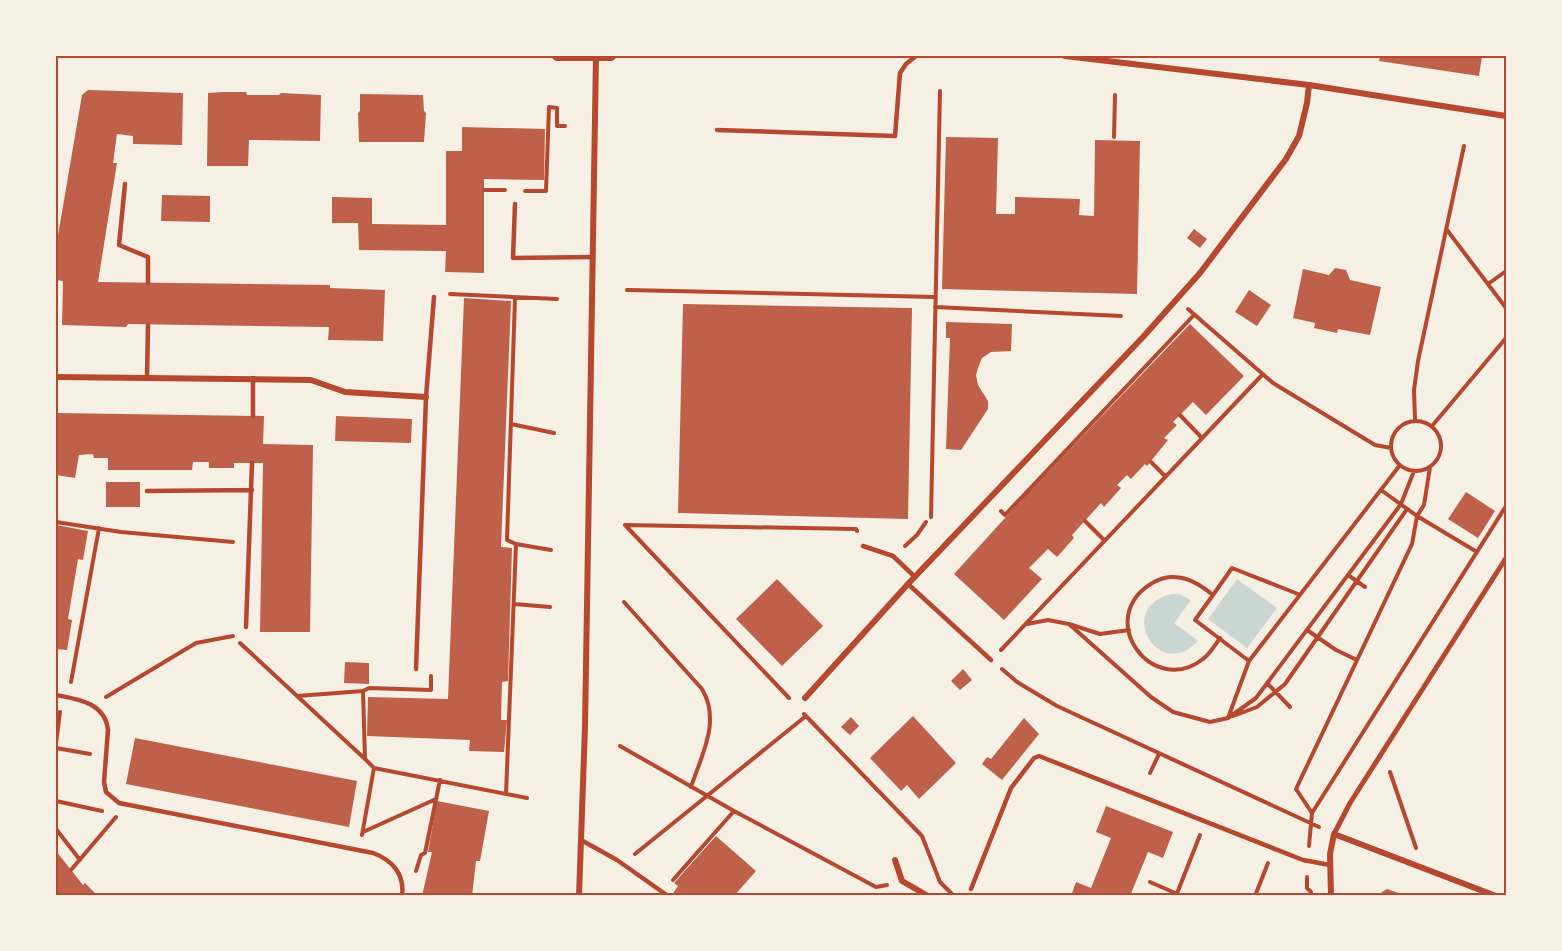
<svg xmlns="http://www.w3.org/2000/svg" width="1562" height="951" font-family="Cabin,sans-serif">
<style>
.water{fill:#c9d6d2}
.building{fill:#bf614a}
.lines{fill:none;stroke-linecap:round;stroke-linejoin:round}
.path{stroke:#b5482f;stroke-width:4}
.service{stroke:#b5482f;stroke-width:4.5}
.pedestrian{stroke:#b5482f;stroke-width:5}
.minor{stroke:#b5482f;stroke-width:6}
.tertiary{stroke:#b5482f;stroke-width:10}
.neatline{fill:none;stroke:#b5482f;stroke-width:2}
</style>
<rect width="100%" height="100%" fill="#f6efe4"/>
<path class="water" d="M 1237,579 L 1277,608 L 1247,648 L 1208,619 Z
M 1171,594 L 1179,594 L 1191,600 L 1174,623 L 1198,641 C 1158,683 1115,608 1171,594 Z"/>
<path class="building" d="M 1380,56 L 1482,56 L 1479,76 L 1379,61 Z
M 88,90 L 183,93 L 182,145 L 133,144 L 133,136 L 117,134 L 113,163 L 117,163 L 98,282 L 330,285 L 330,288 L 385,290 L 383,341 L 328,340 L 329,327 L 128,324 L 126,327 L 62,325 L 63,281 L 56,280 L 56,247 L 82,95 Z
M 223,92 L 246,92 L 247,95 L 279,95 L 281,93 L 321,95 L 320,141 L 249,140 L 248,166 L 207,166 L 208,93 Z
M 360,94 L 423,95 L 424,111 L 426,113 L 424,142 L 359,142 L 358,113 L 360,111 Z
M 462,127 L 545,129 L 544,180 L 484,179 L 484,273 L 445,272 L 446,251 L 359,250 L 358,223 L 332,223 L 332,197 L 372,198 L 372,224 L 446,225 L 446,151 L 462,151 Z
M 946,137 L 998,138 L 996,214 L 1015,214 L 1015,197 L 1080,199 L 1079,215 L 1094,216 L 1095,140 L 1140,141 L 1137,294 L 942,289 Z
M 162,195 L 210,196 L 210,222 L 161,221 Z
M 1194,229 L 1207,239 L 1200,248 L 1187,238 Z
M 1335,268 L 1346,270 L 1350,280 L 1381,287 L 1370,335 L 1338,329 L 1337,333 L 1314,328 L 1315,323 L 1293,318 L 1303,269 L 1329,275 Z
M 1249,290 L 1271,305 L 1257,326 L 1235,312 Z
M 464,298 L 511,301 L 501,547 L 512,548 L 508,681 L 502,682 L 501,720 L 507,720 L 504,752 L 469,751 L 470,740 L 367,736 L 368,697 L 448,699 Z
M 683,304 L 912,308 L 908,519 L 678,513 Z
M 946,322 L 1012,324 L 1011,351 L 991,352 L 982,358 L 978,368 L 976,375 L 978,385 L 988,401 L 988,409 L 961,450 L 946,449 L 950,338 L 946,338 Z
M 1190,324 L 1244,376 L 1206,415 L 1193,402 L 1173,422 L 1177,425 L 1164,438 L 1168,440 L 1147,466 L 1145,464 L 1131,479 L 1127,475 L 1117,485 L 1121,488 L 1104,507 L 1101,503 L 1072,535 L 1074,538 L 1057,557 L 1048,549 L 1029,568 L 1042,579 L 1004,620 L 954,574 L 1025,496 Z
M 56,413 L 264,416 L 263,444 L 313,445 L 310,632 L 260,632 L 263,463 L 234,463 L 234,468 L 209,468 L 209,462 L 193,462 L 192,470 L 108,470 L 108,458 L 94,458 L 93,454 L 79,455 L 75,478 L 56,475 Z
M 336,416 L 412,419 L 411,443 L 335,441 Z
M 106,482 L 140,482 L 140,507 L 106,507 Z
M 1466,492 L 1495,511 L 1478,538 L 1448,519 Z
M 56,525 L 88,531 L 83,560 L 78,559 L 68,619 L 72,620 L 67,650 L 56,649 Z
M 777,579 L 823,626 L 782,666 L 736,619 Z
M 345,662 L 369,663 L 369,684 L 344,683 Z
M 963,669 L 972,680 L 960,690 L 951,681 Z
M 913,716 L 956,763 L 919,799 L 907,785 L 901,791 L 870,758 Z
M 851,717 L 859,726 L 850,735 L 841,727 Z
M 1024,718 L 1039,734 L 1002,780 L 982,764 L 987,757 L 991,759 Z
M 135,738 L 357,781 L 349,827 L 126,784 Z
M 437,801 L 489,811 L 480,861 L 476,861 L 472,896 L 422,896 L 432,852 L 428,852 Z
M 1106,806 L 1173,832 L 1163,858 L 1148,852 L 1130,896 L 1071,896 L 1076,882 L 1091,888 L 1111,838 L 1096,832 Z
M 716,836 L 756,871 L 734,896 L 671,896 L 678,886 L 674,883 Z
M 56,851 L 83,885 L 85,883 L 98,896 L 56,896 Z
M 1387,889 L 1404,895 L 1404,896 L 1376,896 Z"/>
<g class="lines">
<path class="path" d="M 1114,137 L 1115,95
M 484,190 L 505,190
M 525,191 L 546,191 L 549,107 L 557,108 L 557,126 L 565,126
M 1447,230 L 1506,308
M 1488,284 L 1506,271
M 627,290 L 935,297
M 450,294 L 557,299
M 515,298 L 507,540 L 516,544 L 551,550
M 935,307 L 1121,316
M 1188,309 L 1273,383 L 1375,445 L 1391,448
M 1180,415 L 1202,438
M 1415,420 L 1414,390 L 1418,361 L 1464,146
M1391 446a25 25 0 1 1 50 0a25 25 0 1 1-50 0Z
M 511,424 L 554,433
M 1432,426 L 1506,338
M 1151,462 L 1165,476
M 1381,490 L 1417,516 L 1477,552
M 1001,511 L 1005,515 L 1194,315
M 931,517 L 940,91
M 1085,521 L 1104,540
M 56,522 L 121,532 L 233,542
M 905,546 L 917,535 L 926,522
M 1348,575 L 1365,587
M 1213,595 L 1232,568 L 1298,594
M 624,602 L 702,689 C 721,721 702,754 691,787
M 514,604 L 550,607
M 1027,624 L 1048,620 L 1069,624 L 1100,634 L 1129,630
M 1069,624 L 1151,697 L 1173,712 L 1210,722 L 1228,718 L 1249,661 L 1400,465
M 1307,630 L 1336,650 L 1357,660
M 1220,638 C 1215,645 1210,654 1203,659 C 1152,699 1092,617 1154,582 C 1176,570 1196,581 1213,595 L 1195,620 L 1249,661
M 240,643 L 365,759
M 1001,650 L 1263,374
M 1002,669 L 1017,682 L 1057,706 L 1319,827
M 71,682 L 99,528
M 1267,683 L 1290,707
M 297,696 L 363,691 L 369,688 L 431,690 L 431,676
M 106,697 L 196,643 L 233,636
M 789,698 L 625,525 L 856,529 L 857,531
M 804,714 L 922,836 L 940,882 L 954,896
M 1233,716 L 1257,707 L 1285,684 L 1407,509
M 1228,718 L 1256,698 L 1401,504 L 1414,471
M 56,743 L 60,712
M 620,746 L 734,811 L 876,887 L 887,885
M 56,748 L 90,754
M 374,768 L 527,798
M 1390,772 L 1416,848
M 1150,773 L 1159,754
M 506,794 L 516,544
M 56,801 L 102,811
M 1312,813 L 1296,789 L 1412,544 L 1417,516 L 1424,505 L 1430,467
M 56,829 L 80,860
M 363,832 L 436,799
M 362,835 L 374,768 L 365,759 L 363,691
M 1309,846 L 1312,813 L 1506,506
M 635,854 L 806,716
M 71,870 L 116,817
M 416,871 L 421,855 L 425,853 L 440,780
M 1307,877 L 1307,888 L 1311,892 L 1311,896
M 673,880 L 734,811
M 1150,882 L 1182,896
M 1176,896 L 1200,835
M 1255,896 L 1268,863"/>
<path class="service" d="M 717,130 L 895,136 L 900,73 L 906,64 L 916,56
M 125,184 L 119,245 L 148,257 L 148,283
M 515,204 L 513,258 L 592,257
M 147,377 L 148,325
M 253,378 L 253,416
M 147,491 L 252,490
M 863,546 L 893,556 L 915,577
M 908,584 L 991,660
M 246,627 L 252,463
M 416,669 L 426,397 L 434,297
M 56,695 C 78,699 105,703 108,730 L 104,782 L 106,792 L 119,803 L 373,853 C 392,860 405,874 402,896
M 581,840 L 617,860 L 668,896
M 971,889 L 1011,788 L 1034,758 L 1039,756 L 1303,860 L 1330,865"/>
<path class="pedestrian" d="M 1334,834 L 1350,803 L 1506,558"/>
<path class="minor" d="M 1065,56 L 1309,85 L 1506,116
M 56,377 L 311,380 L 345,392 L 426,397
M 805,698 L 908,584 L 1143,337 L 1200,273 L 1286,159 L 1299,136 L 1307,103 L 1309,85
M 895,860 L 902,881 L 928,896
M 579,896 L 585,727 L 596,56
M 1331,896 L 1330,854 L 1334,834 L 1496,896"/>
<path class="tertiary" d="M 557,56 L 611,56"/>
</g>
<rect width="1562" height="951" fill="none" stroke="#f6efe4" stroke-width="114"/>
<rect x="57" y="57" width="1448" height="837" class="neatline"/>
</svg>
